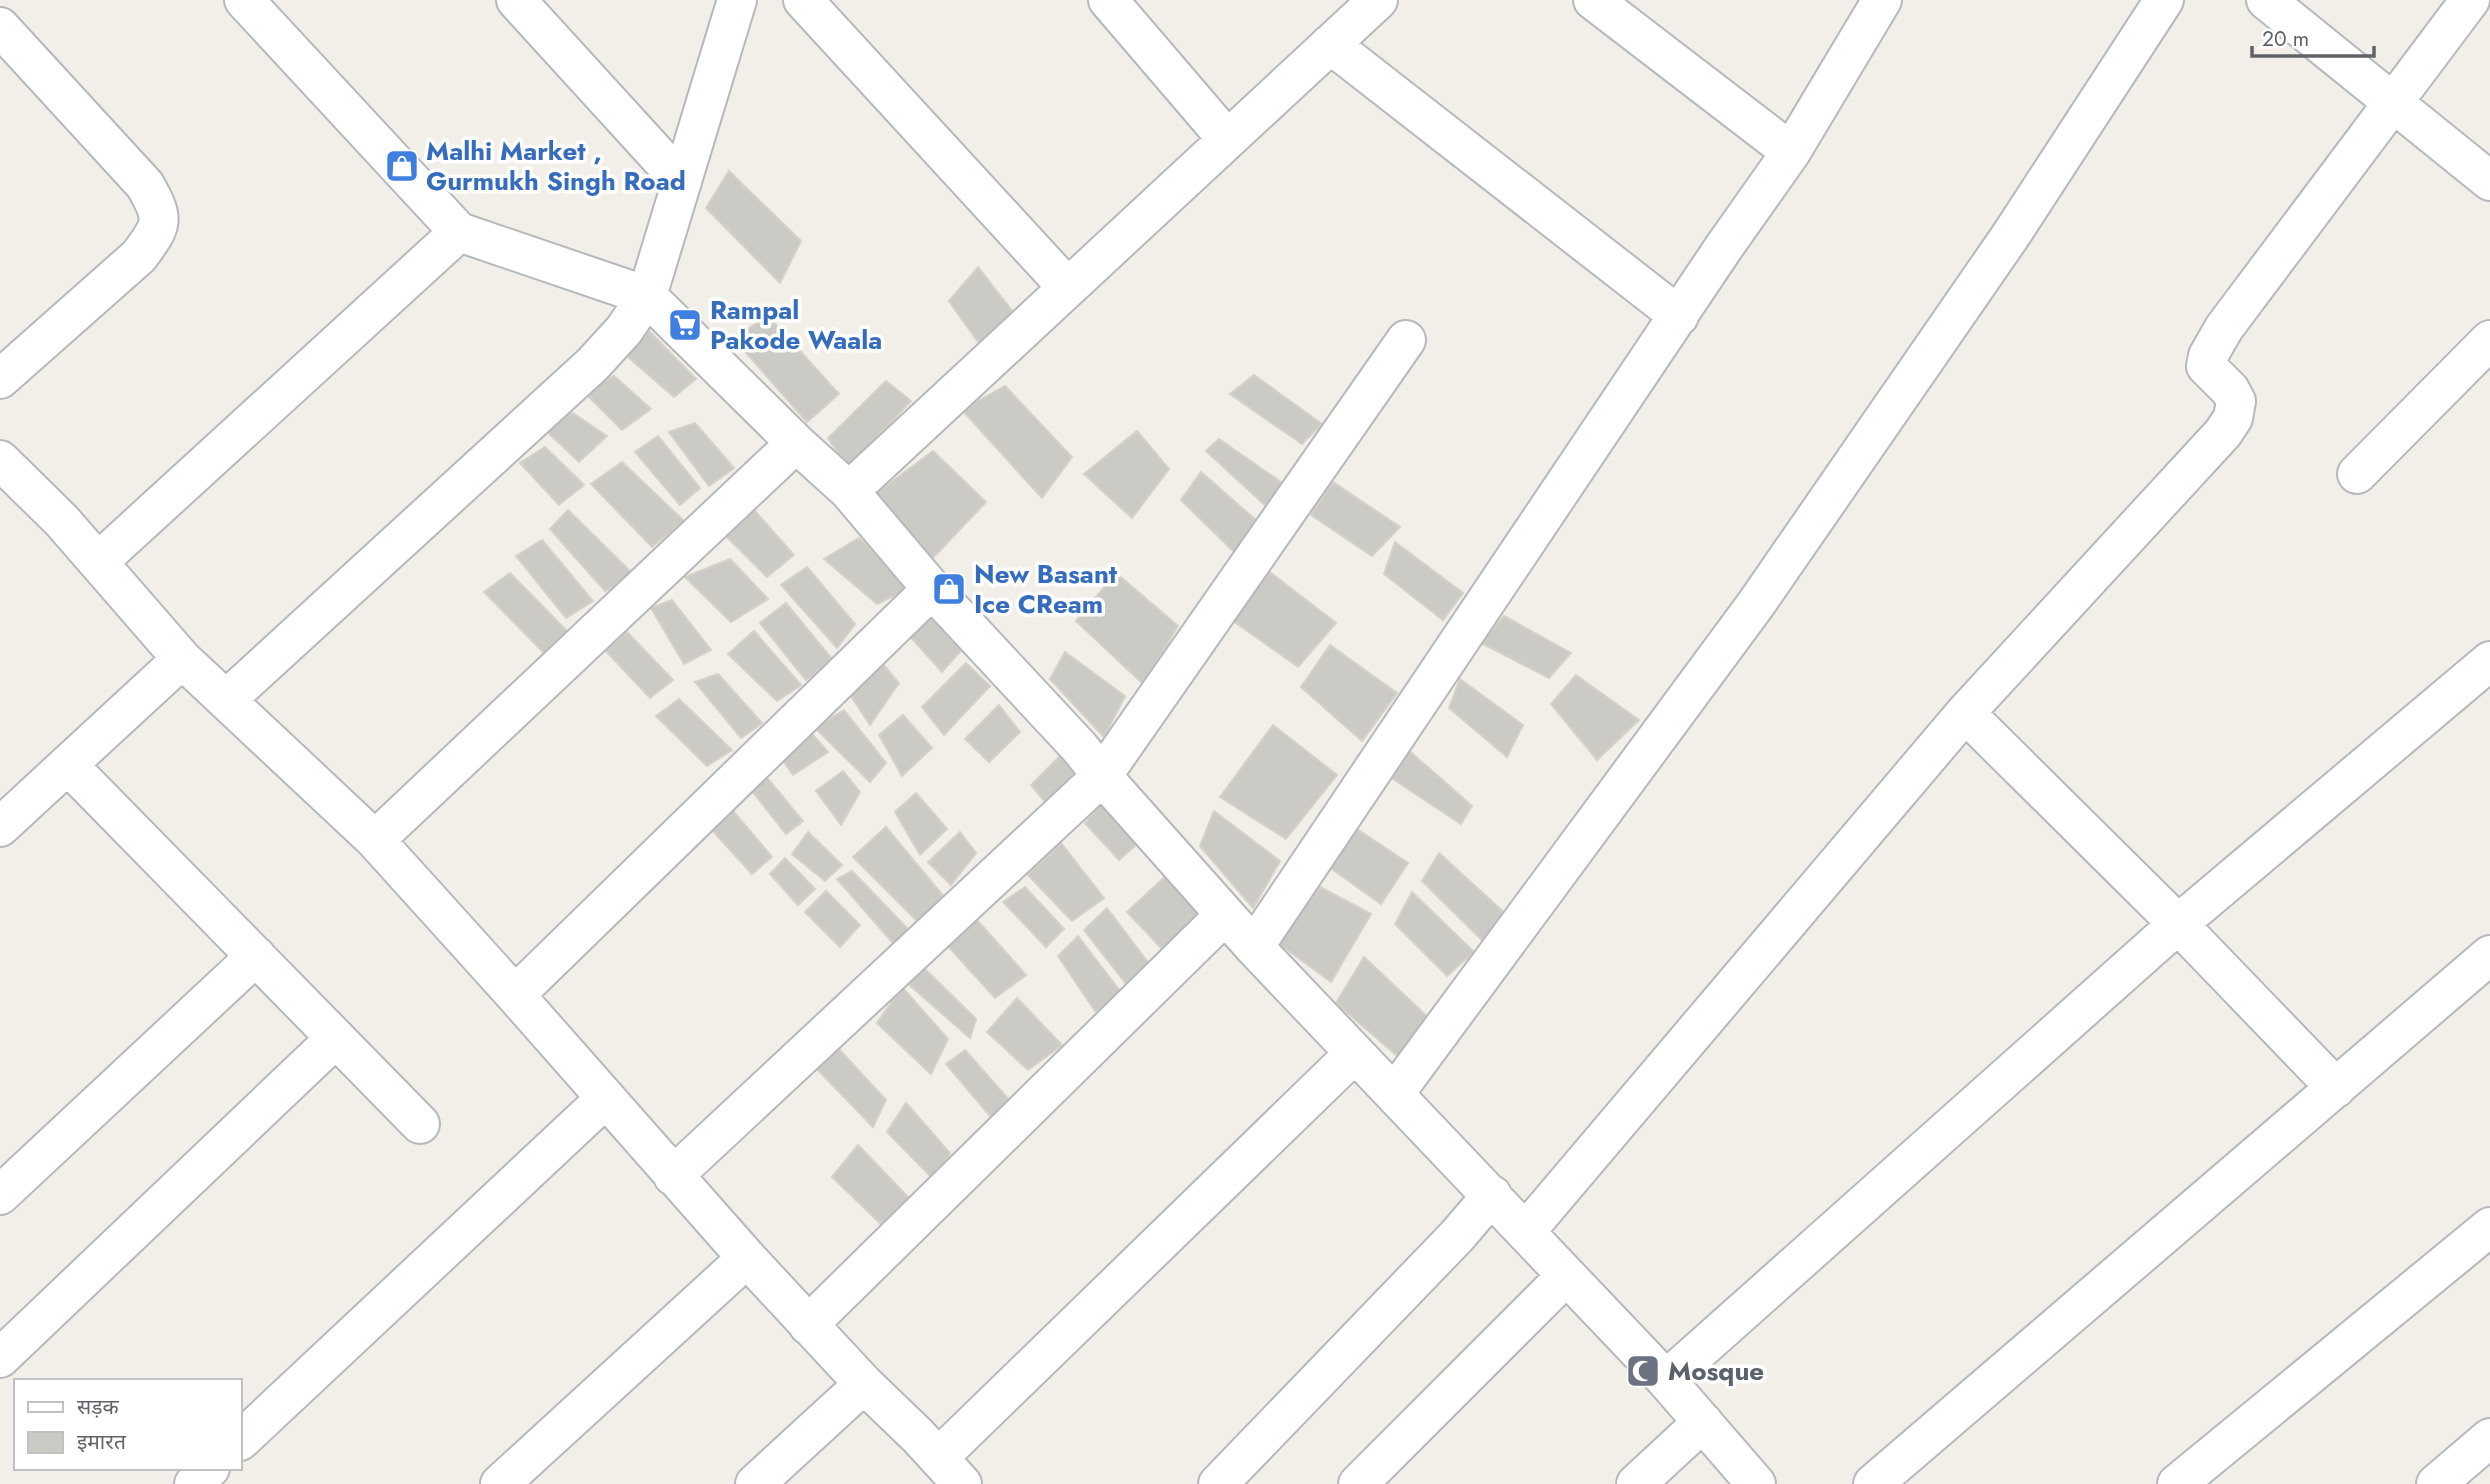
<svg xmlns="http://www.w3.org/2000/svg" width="2490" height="1484" font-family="Jost,'Noto Sans Devanagari',sans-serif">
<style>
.building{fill:#cccac5;stroke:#d6d1c6;stroke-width:2}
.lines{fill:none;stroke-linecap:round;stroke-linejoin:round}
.minor-casing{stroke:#b5b8bc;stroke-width:42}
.minor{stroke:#fff;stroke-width:38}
.labels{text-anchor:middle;stroke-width:7;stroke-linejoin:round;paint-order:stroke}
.shop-label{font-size:26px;font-weight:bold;fill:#366cbe;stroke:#fff;text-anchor:start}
.worship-label{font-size:26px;font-weight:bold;fill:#5b616d;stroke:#fff;text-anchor:start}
</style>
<rect width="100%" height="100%" fill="#f1efe8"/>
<path class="building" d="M 729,171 L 801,241 L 780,283 L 706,208 Z
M 978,267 L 1013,312 L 983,349 L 949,301 Z
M 769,317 L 839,394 L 807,422 L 732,337 Z
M 649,331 L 696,379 L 674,397 L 621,351 Z
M 1254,375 L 1322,424 L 1302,444 L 1230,394 Z
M 614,376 L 651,409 L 622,430 L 584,392 Z
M 886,381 L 911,401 L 848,467 L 828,438 Z
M 1005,386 L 1072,457 L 1042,498 L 962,410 Z
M 573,413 L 607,436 L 579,462 L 544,429 Z
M 695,423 L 734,468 L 709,486 L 669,432 Z
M 1137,431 L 1169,469 L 1132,518 L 1084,474 Z
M 658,436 L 700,488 L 680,505 L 635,452 Z
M 1219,439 L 1285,485 L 1267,507 L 1206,451 Z
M 545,447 L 584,485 L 559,505 L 520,463 Z
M 933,451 L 986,502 L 931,560 L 873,496 Z
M 622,462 L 684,521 L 652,547 L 591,484 Z
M 1201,472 L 1257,521 L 1236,554 L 1181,500 Z
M 1333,482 L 1400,527 L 1372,556 L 1311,515 Z
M 568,510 L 635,576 L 605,591 L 550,529 Z
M 754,510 L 794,555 L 767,577 L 723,533 Z
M 859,538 L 910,588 L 877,604 L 824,559 Z
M 542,540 L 593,601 L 566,618 L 516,556 Z
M 1395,542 L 1463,593 L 1443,620 L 1384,574 Z
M 730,559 L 768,599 L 731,622 L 685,577 Z
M 1262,566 L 1336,623 L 1298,667 L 1232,620 Z
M 807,567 L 855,624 L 837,648 L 781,585 Z
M 510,573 L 568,632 L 548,657 L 484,592 Z
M 1116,573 L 1178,626 L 1143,684 L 1076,621 Z
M 672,600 L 711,650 L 684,664 L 651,608 Z
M 786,603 L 832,659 L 806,680 L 760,623 Z
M 931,612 L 964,647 L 942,672 L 905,631 Z
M 1504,616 L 1571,653 L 1549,678 L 1481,643 Z
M 754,631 L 801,685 L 777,701 L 728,654 Z
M 627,632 L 673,680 L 650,698 L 605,650 Z
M 1330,645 L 1397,693 L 1362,741 L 1301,687 Z
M 1065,652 L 1125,696 L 1104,737 L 1050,679 Z
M 877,657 L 899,683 L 870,725 L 847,690 Z
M 966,663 L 990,686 L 944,735 L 922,707 Z
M 718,674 L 762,723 L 741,738 L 695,682 Z
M 1576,675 L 1639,720 L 1597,760 L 1551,704 Z
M 1460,679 L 1523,725 L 1507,757 L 1449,708 Z
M 679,699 L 732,750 L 707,766 L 656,716 Z
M 999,705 L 1020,732 L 989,762 L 965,739 Z
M 844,710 L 886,763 L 870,782 L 815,728 Z
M 903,715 L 932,748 L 902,776 L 879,735 Z
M 1273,725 L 1337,775 L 1286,839 L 1220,797 Z
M 807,728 L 828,752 L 793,775 L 782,759 Z
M 1406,748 L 1472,806 L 1461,824 L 1387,775 Z
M 1061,755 L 1079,767 L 1049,807 L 1031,785 Z
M 843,771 L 860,792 L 841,825 L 816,791 Z
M 764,774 L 803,821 L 786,834 L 749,787 Z
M 916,793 L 947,829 L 920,855 L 895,812 Z
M 1107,796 L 1144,838 L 1119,860 L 1085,823 Z
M 729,806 L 772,857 L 752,874 L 711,829 Z
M 1214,811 L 1280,861 L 1253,908 L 1200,846 Z
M 1351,825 L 1408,863 L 1381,904 L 1329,867 Z
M 886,827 L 945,898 L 920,924 L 853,857 Z
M 808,832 L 842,865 L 825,881 L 792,854 Z
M 960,832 L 976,853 L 951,885 L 928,862 Z
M 1061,843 L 1104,898 L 1072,921 L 1028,875 Z
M 1439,853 L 1508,916 L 1485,943 L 1422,881 Z
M 785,858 L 815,889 L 798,905 L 770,874 Z
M 852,871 L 912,933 L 900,951 L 837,879 Z
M 1169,873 L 1207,914 L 1166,953 L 1127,912 Z
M 1025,887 L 1064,929 L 1046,947 L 1003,902 Z
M 1320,887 L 1371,914 L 1331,982 L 1278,943 Z
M 826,891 L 860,925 L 840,947 L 805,912 Z
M 1412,892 L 1474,952 L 1447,976 L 1395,924 Z
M 1107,908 L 1150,965 L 1127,985 L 1084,930 Z
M 969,911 L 1026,975 L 995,998 L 945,943 Z
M 1078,936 L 1123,995 L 1095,1011 L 1058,956 Z
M 1364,957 L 1432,1021 L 1402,1060 L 1336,1003 Z
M 924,968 L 976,1019 L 970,1038 L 908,984 Z
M 902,987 L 948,1039 L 931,1074 L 877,1023 Z
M 1017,998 L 1062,1045 L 1028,1070 L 987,1032 Z
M 836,1046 L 886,1100 L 873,1127 L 814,1066 Z
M 965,1050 L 1012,1103 L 990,1116 L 946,1064 Z
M 906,1103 L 950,1153 L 933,1179 L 887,1132 Z
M 858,1145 L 909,1198 L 881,1224 L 832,1177 Z"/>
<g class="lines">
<defs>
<path id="minor" d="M 244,0 L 459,232 L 647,296 L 796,443 L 849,491 L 932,589 L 1080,748 L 1102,776 L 1254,947 L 1666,1380 L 1756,1484
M 516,0 L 682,182
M 803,0 L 1067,287
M 1108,0 L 1227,139
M 1593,0 L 1791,152
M 2266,0 L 2490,181
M 0,27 L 145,185 C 165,220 163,224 139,256 L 0,379
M 1330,44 L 1679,316
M 0,460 L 62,521 L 182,659 L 375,840 L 515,995 L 747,1258 L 864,1384 L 918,1436 L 962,1484
M 2357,474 L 2490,340
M 849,491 L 1378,0
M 98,562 L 459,232
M 227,699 L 593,364 L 624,330 L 647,296 L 737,0
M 1965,713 L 2178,924 L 2336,1088
M 68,765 L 420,1124
M 0,827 L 182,659
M 375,840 L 796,443
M 1254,947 L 1724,247 L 1791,152 L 1882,0
M 515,995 L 932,589
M 1395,1093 L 1756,604 L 2011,235 L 2164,0
M 673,1176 L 1102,776 L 1406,340
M 0,1195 L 256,956
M 1526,1231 L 1965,713 L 2223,433 L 2233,418 L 2236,401 L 2230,390 L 2206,366 L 2208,356 L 2224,328 L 2470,0
M 808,1325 L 1225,915
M 0,1358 L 336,1038
M 1666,1380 L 2178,924 L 2490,661
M 240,1441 L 605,1099
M 938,1458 L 1355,1053
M 194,1484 L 210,1468
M 500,1484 L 747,1258
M 755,1484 L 864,1384
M 1218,1484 L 1457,1236 L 1492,1195
M 1358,1484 L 1566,1276
M 1636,1484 L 1703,1422
M 1873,1484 L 2490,955
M 2177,1484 L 2490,1227
M 2436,1484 L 2490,1438"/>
</defs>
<use href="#minor" class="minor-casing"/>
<use href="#minor" class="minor"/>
</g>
<defs>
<symbol id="shop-square" viewBox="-11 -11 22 22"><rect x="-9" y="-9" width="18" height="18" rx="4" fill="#3f7fe0" stroke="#fff"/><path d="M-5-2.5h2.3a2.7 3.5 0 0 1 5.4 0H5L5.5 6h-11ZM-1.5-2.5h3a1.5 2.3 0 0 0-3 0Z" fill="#fff"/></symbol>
<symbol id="supermarket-square" viewBox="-11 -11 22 22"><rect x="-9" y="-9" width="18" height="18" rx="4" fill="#3f7fe0" stroke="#fff"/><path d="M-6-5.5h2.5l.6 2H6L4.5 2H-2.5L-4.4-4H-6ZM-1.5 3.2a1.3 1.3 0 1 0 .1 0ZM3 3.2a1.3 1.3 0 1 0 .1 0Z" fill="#fff"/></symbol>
<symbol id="mosque-square" viewBox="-11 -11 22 22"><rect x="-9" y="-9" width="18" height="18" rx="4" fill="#6b7280" stroke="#fff"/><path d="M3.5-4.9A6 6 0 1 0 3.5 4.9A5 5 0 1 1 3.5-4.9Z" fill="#fff"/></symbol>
</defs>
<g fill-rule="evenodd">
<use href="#shop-square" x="383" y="147" width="38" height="38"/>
<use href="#supermarket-square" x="666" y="306" width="38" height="38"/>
<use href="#shop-square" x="930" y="570" width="38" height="38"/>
<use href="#mosque-square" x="1624" y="1352" width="38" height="38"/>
</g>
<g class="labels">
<g class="shop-label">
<text x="426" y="160">Malhi Market ,<tspan x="426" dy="30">Gurmukh Singh Road</tspan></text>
<text x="710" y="319">Rampal<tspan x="710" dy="30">Pakode Waala</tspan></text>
<text x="974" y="583">New Basant<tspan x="974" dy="30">Ice CReam</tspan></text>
</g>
<g class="worship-label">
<text x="1668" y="1380">Mosque</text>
</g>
</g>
<rect x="14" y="1379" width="228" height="91" fill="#ffffff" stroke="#bfc1c3" stroke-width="2"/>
<rect x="28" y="1402" width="35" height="10" fill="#ffffff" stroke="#bfc1c3" stroke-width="2"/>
<text x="77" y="1414" font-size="21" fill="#5f6368">सड़क</text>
<rect x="28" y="1432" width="35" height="21" fill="#cccac5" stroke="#bfc1c3" stroke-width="2"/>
<text x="77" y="1449" font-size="21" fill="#5f6368">इमारत</text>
<path d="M2252 46v10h122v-10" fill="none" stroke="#5f6368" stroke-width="3.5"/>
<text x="2262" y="46" font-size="21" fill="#5f6368" stroke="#ffffff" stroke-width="5" paint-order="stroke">20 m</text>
</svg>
